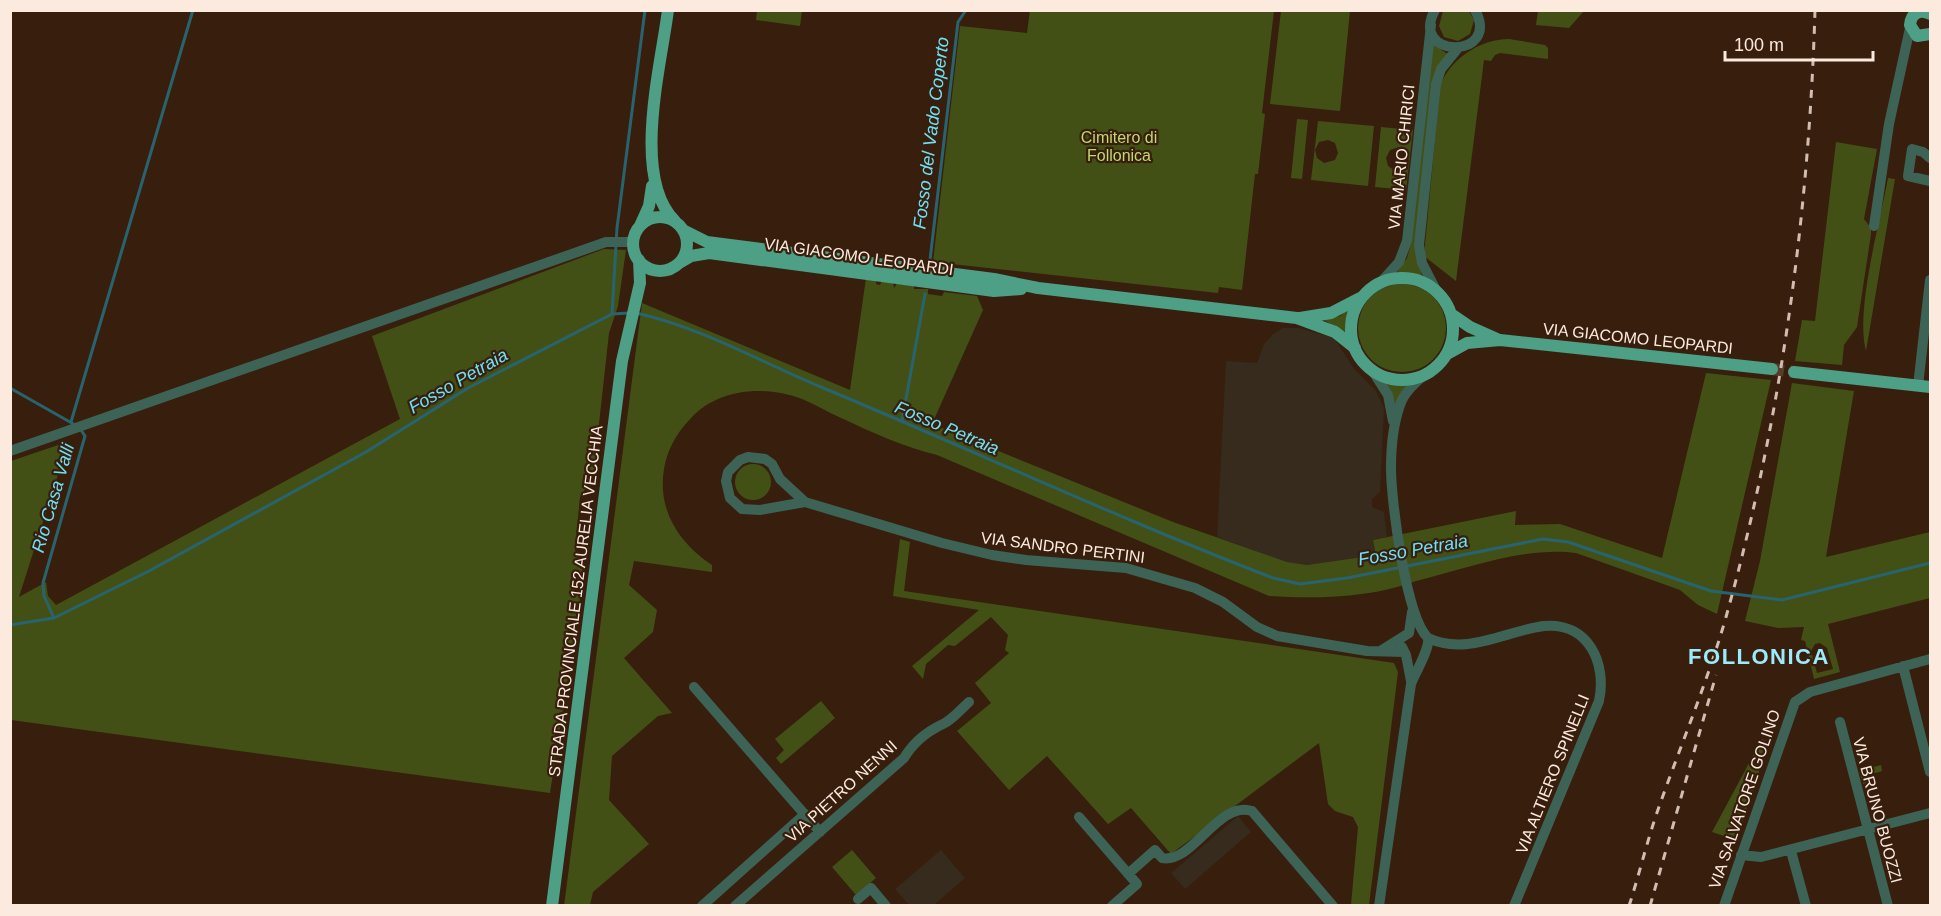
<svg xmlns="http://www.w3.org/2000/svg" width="1941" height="916" font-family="Arial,sans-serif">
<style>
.industrial{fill:#362b1c}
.green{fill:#425016;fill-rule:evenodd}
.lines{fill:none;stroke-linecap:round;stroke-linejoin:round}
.stream{stroke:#28646f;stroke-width:3}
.major-tunnel{stroke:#553d2c;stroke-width:12;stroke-dasharray:12 6;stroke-linecap:butt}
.minor{stroke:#3d6356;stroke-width:10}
.major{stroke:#4d9f86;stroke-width:12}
.rail{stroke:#d1bdb1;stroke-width:3;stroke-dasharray:8 8;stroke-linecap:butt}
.labels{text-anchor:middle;stroke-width:4.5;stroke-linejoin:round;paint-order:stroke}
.park-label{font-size:16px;fill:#beda70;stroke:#381e0d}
.street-label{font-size:16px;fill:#fceadf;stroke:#381e0d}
.water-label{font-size:18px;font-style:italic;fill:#6de1f6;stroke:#381e0d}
.district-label{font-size:22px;font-weight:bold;letter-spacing:1.5px;fill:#9cebfb;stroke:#381e0d}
</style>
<rect width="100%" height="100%" fill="#381e0d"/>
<path class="industrial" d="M 1283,328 L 1299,328 L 1334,338 L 1355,370 L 1376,391 L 1384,408 L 1380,492 L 1372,499 L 1372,507 L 1384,512 L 1387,537 L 1373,540 L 1376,555 L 1307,565 L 1287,562 L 1217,537 L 1226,361 L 1257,363 L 1264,344 L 1273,334 Z
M 1238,816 L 1251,832 L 1185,889 L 1171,873 Z
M 941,850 L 965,878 L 934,905 L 909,905 L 895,889 Z"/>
<path class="green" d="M 1030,10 L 1274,11 L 1262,113 L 1265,114 L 1258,174 L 1255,174 L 1242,290 L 1219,287 L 1218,293 L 933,262 L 960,26 L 1027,33 Z
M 757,11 L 802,11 L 800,26 L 756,20 Z
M 1281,11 L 1350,11 L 1340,111 L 1270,104 Z
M 1443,11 L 1469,11 L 1474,20 L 1470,34 L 1458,41 L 1444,37 L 1439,26 Z
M 1538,11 L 1538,10 L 1584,11 L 1569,28 L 1536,25 Z
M 1509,39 L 1545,45 L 1548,48 L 1548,59 L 1500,53 L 1495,55 L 1491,61 L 1484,60 L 1456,281 L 1424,256 L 1440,86 C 1450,59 1480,39 1509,39 Z
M 1431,43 L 1449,55 L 1444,59 L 1416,239 L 1422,276 L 1397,272 L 1407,258 L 1411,244 Z
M 1297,119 L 1308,120 L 1302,179 L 1291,178 Z
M 1318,121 L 1374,126 L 1368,186 L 1311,180 ZM 1328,140 L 1335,143 L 1338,153 L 1335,160 L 1324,163 L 1317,158 L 1315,150 L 1319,142 Z
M 1381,127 L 1413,130 L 1406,190 L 1375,187 ZM 1399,147 L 1406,151 L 1409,161 L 1402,170 L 1395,171 L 1388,166 L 1386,158 L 1390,150 Z
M 1836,142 L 1877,149 L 1864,219 L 1871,228 L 1871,234 L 1857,327 L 1844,345 L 1842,365 L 1795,361 L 1802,320 L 1815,321 Z
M 1888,178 L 1895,179 L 1866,351 C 1855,311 1880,222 1888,178 Z
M 604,249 L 626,250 L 618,306 L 609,333 L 593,478 L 580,497 L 575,550 L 585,567 L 550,793 L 11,720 L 11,461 L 64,443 L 61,465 L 19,597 L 46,582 L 48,596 L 56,605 L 400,419 L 372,336 Z
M 866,278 L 876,279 L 876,284 L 880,285 L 882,280 L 893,281 L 894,288 L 898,282 L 914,284 L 914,289 L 928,289 L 928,294 L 942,296 L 944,292 L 977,296 L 983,310 L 932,424 L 1173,522 L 1287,562 L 1307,565 L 1376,555 L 1373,540 L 1516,511 L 1515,525 L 1560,524 L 1662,558 L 1706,373 L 1771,380 L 1717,614 L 1698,605 L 1680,590 L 1576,553 C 1526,546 1465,569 1416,581 C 1371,598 1316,599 1269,596 L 937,455 C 904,447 871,432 839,417 C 827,412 815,404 802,399 C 766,385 719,388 692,417 C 675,434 665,453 663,477 C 660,515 682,545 712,565 L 712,572 L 634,561 L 629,585 L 657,610 L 653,632 L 624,658 L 672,713 L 658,716 L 612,756 L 609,800 L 649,844 L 593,892 L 590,905 L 564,906 L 642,303 L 850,390 Z
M1358 328a44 44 0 1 1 88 0a44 44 0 1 1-88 0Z
M 1349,309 L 1346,334 L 1324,320 L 1340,316 Z
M 1385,381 L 1409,383 L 1396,410 Z
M 1792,383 L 1854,391 L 1826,557 L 1930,532 L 1930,598 L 1828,624 L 1840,672 L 1814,679 L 1805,641 L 1801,640 L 1804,627 L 1778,628 L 1745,621 L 1760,561 ZM 1820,643 L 1827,648 L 1833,669 L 1817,673 L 1811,651 L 1815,644 Z
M735 482a18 18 0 1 1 36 0a18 18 0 1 1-36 0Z
M 900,539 L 910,542 L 904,591 L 1394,663 L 1398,672 L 1369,905 L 1351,905 L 1358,827 L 1353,817 L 1335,811 L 1328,804 L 1319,743 L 1171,854 L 1131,808 L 1108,824 L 1047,756 L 1009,790 L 957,731 L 991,703 L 975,683 L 1009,653 L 1005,650 L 1008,635 L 991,617 L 955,646 L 948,645 L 926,664 L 923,679 L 912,666 L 979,610 L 893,596 Z
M 821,701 L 835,718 L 781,764 L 776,758 L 784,750 L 775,739 Z
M 1762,739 L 1769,742 L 1736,840 L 1712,832 Z
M 1881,765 L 1882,771 L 1872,774 L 1874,780 L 1863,784 L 1859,771 Z
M 852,850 L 876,878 L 856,895 L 832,867 Z"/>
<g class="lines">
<path class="stream" d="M 930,260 L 958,22 L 966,10
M 636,313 C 700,327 761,362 821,387 C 972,450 1120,519 1273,578 L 1300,584 L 1347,578 L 1543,539 L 1568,542 L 1711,591 L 1782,600 L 1930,563
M 612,314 L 617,228 L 645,10
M 10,388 L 77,426
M 902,421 L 925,294
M 71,422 L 193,10
M 54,618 L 44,596 L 43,583 L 85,436 L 81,430
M 10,625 L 54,618 L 149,571 L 366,452 L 468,388 L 612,314 L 629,313"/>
<path class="major-tunnel" d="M 1772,369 L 1794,372"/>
<path class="minor" d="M 1435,10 C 1408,59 1502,60 1475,10
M 1930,158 L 1923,152 L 1912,149 L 1908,176 L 1930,181
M 1874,226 L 1889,124 L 1910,28
M 1380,283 L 1399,262 L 1407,241 L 1431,25
M 1436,290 L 1422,263 L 1419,245 L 1436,84 L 1441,69 L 1458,48
M 1372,370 L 1388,395 L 1393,421
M 1918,386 L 1930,280
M 10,451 L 606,242 L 633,242
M 805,502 L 780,479 L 772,464 L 765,459 L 748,457 L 740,460 L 728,472 L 726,481 L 730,498 L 742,509 L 760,510 L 805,502 L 942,543 L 992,555 L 1026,560 L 1126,568 L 1195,588 L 1223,602 L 1257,627 L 1277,636 L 1367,651 L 1404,652
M 1428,638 C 1467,656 1505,631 1544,626 C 1589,622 1607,664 1599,701 L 1514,906
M 1402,647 L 1406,655 L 1411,681
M 1382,650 L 1409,633 L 1412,612
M 1903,666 L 1930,772
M 694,687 L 820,832
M 1840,722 L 1888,906
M 1079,817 L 1137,884 L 1112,906
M 1791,851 L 1806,906
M 1741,855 L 1761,857 L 1930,813
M 1128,874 L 1155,850 L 1162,858 C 1193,864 1218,800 1252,811 L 1333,906
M 858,899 L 871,888 L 886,906
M 702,906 L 805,814
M 735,906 L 904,758 C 913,743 928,731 943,724 C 952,720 961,709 969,702
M 1379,906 L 1411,684 C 1416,671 1430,649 1428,638 C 1406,617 1391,501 1391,468 C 1391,447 1393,425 1400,405 C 1404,393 1414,384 1423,376
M 1724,906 L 1795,702 L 1810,692 L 1930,659"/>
<path class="major" d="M 668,10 C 661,66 631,178 675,221
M 1930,14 C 1920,9 1911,13 1910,25 L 1917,36 L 1930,34
M633 244a27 27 0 1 1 54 0a27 27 0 1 1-54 0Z
M 640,226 L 649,206 L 652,186
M 683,230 L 707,242 L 994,279 L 1038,288 L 1297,318 L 1335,332 L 1355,348
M 679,263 L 691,256 L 709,253 L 994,291 L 1021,289
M1351 329a51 51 0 1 1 102 0a51 51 0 1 1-102 0Z
M 1451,314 L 1470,327 L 1497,339
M 1300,318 L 1331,313 L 1360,298
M 1447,354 L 1467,343 L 1500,340 L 1772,369
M 1794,372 L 1930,387
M 552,906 L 622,361 L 640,283 L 639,260"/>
<path class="rail" d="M 1629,906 C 1640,872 1648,837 1660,804 C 1682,742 1708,680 1726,617 C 1781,420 1809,214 1815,10
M 1650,906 L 1716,675"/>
</g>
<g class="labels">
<g class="park-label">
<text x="1119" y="143">Cimitero di<tspan x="1119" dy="18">Follonica</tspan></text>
</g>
<g class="street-label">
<text transform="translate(1401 157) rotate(-84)" y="6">VIA MARIO CHIRICI</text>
<text transform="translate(859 256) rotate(8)" y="6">VIA GIACOMO LEOPARDI</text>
<text transform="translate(1638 338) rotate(6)" y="6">VIA GIACOMO LEOPARDI</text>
<text transform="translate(1063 547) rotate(7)" y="6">VIA SANDRO PERTINI</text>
<text transform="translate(575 601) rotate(-83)" y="6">STRADA PROVINCIALE 152 AURELIA VECCHIA</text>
<text transform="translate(1552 774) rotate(-68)" y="6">VIA ALTIERO SPINELLI</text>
<text transform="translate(841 791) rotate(-42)" y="6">VIA PIETRO NENNI</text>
<text transform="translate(1744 799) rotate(-71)" y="6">VIA SALVATORE GOLINO</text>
<text transform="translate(1878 810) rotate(75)" y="6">VIA BRUNO BUOZZI</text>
</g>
<g class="water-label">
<text transform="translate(931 133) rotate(-83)" y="6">Fosso del Vado Coperto</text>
<text transform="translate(458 381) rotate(-30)" y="6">Fosso Petraia</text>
<text transform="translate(947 428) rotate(23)" y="6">Fosso Petraia</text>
<text transform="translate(53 498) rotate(-74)" y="6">Rio Casa Valli</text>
<text transform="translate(1413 550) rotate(-10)" y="6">Fosso Petraia</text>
</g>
<g class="district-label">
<text x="1759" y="664">FOLLONICA</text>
</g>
</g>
<rect width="1941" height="916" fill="none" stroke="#fceadf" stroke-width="24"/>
<path d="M1725 51v9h148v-9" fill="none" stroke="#fceadf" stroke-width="3"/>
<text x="1734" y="51" font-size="18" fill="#fceadf" stroke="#381e0d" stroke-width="4.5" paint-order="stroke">100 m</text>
</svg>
